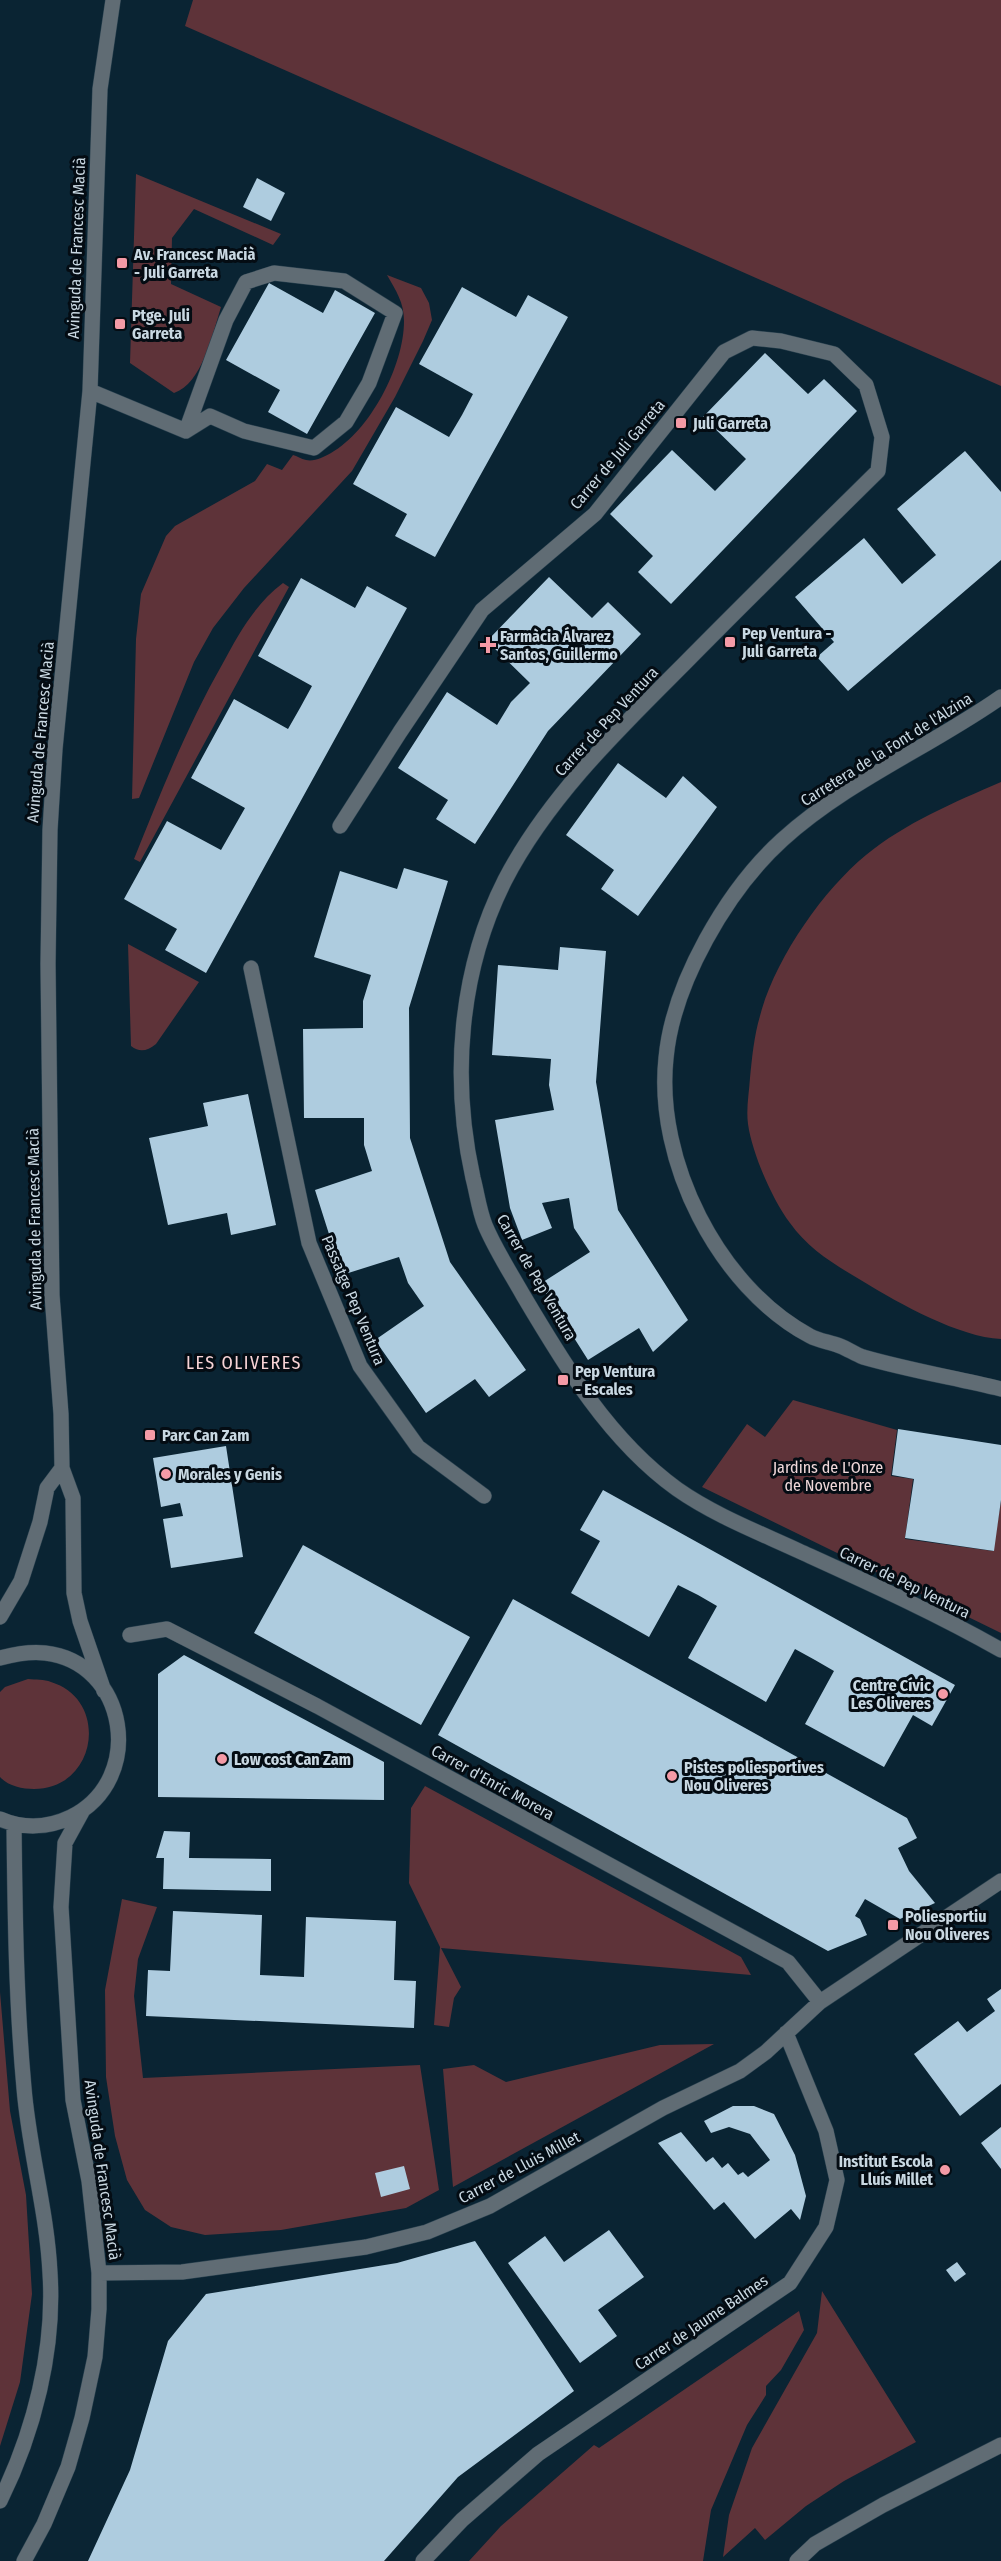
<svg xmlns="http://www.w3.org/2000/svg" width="1001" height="2561" font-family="'Fira Sans Condensed',sans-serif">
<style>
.green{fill:#5e3339}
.building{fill:#aeccdf}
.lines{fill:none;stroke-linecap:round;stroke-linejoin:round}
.minor-casing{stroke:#29414f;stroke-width:16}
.minor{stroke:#606c74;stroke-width:15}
.poi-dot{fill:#f49aa6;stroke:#040c13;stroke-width:2}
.labels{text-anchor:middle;stroke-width:6;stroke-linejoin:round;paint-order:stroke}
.street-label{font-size:16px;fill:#c9d8e2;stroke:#040c13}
.poi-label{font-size:16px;font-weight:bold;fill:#c9d8e2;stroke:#040c13;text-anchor:start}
.park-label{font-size:16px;fill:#f0d8da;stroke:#040c13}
.neighbourhood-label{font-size:18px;letter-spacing:1.5px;fill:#f8d4d7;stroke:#040c13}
</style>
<rect width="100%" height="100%" fill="#0a2433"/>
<path class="green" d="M 193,0 L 1001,0 L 1001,386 L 185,26 Z
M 136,174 L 281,234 L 273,245 L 194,209 L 172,238 L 171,284 L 221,307 C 213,333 202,384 174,393 L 130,363 Z
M 387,275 L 421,288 L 429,303 L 432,320 L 423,341 L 395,397 L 352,471 L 244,588 L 213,628 L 194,662 L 139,798 L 132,799 L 136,639 L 141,594 L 166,536 L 175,526 L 255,481 L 267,464 L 282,470 L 293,455 C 297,456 301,459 306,460 C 314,462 324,457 331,453 C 370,431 404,366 404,321 C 404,302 396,291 387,275 Z
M 283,583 L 289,587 L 140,862 L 134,859 C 161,792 187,726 223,663 C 239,633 256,603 283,583 Z
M 1001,782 L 1001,1339 C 959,1337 900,1304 864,1282 C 837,1266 809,1250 790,1223 C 772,1199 752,1153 748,1124 C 746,1109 749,1093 750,1078 C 752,1058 754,1036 760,1016 C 774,961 822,891 866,855 C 905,823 955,802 1001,782 Z
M 128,944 L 199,982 L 156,1044 C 147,1051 140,1053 131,1046 Z
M 793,1400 L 897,1430 L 891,1476 L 913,1479 L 905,1539 L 993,1551 L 1001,1501 L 1001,1633 L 702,1487 L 747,1424 L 765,1437 Z
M 28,1679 C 36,1680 44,1679 51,1682 C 110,1700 97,1789 34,1789 C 22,1789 8,1786 0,1777 L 0,1692 L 5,1687 Z
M 425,1786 L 741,1957 L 751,1975 L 441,1948 L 461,1987 L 454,1998 L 449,2027 L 434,2025 L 440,1947 L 409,1883 L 411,1808 Z
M 122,1899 L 157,1907 L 138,1959 L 134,1996 L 143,2078 L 420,2065 L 439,2190 L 406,2208 L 281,2230 L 205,2235 L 171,2227 L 145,2210 L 127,2180 L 115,2136 L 106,2077 L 105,1990 Z
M 0,1992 L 10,2111 L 26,2195 L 32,2294 L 20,2382 L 0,2446 Z
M 714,2044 L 453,2187 L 443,2069 L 474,2065 L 506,2082 L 660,2045 Z
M 822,2291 L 916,2442 L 844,2481 L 806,2506 L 765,2540 L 755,2528 L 723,2557 L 729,2515 L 752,2448 L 817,2333 Z
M 799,2311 L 804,2330 L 781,2370 L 766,2386 L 766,2395 L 747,2425 L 711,2510 L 703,2561 L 469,2561 L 501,2526 L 594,2445 L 599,2448 Z"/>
<path class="building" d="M 257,178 L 285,193 L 271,221 L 243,207 Z
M 269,283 L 323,313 L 335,290 L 375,313 L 307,434 L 268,412 L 280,390 L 226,360 Z
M 462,287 L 516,317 L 528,295 L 568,317 L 435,557 L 395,536 L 407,514 L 353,484 L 396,407 L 449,437 L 462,415 L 473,394 L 419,364 Z
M 765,353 L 808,394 L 824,379 L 857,411 L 671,604 L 638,572 L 653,556 L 610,514 L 672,450 L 715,491 L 746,459 L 703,417 Z
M 965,451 L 1001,492 L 1001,560 L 848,691 L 817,657 L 834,642 L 795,597 L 864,538 L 902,584 L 936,555 L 897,509 Z
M 549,577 L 592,618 L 608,602 L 641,634 L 548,731 L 475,844 L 436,819 L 448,800 L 398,768 L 447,692 L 497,725 L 511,702 L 530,683 L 487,641 Z
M 301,578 L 355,608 L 367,586 L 407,608 L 206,973 L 165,950 L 177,929 L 124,899 L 167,821 L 221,850 L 245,808 L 191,778 L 234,699 L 288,729 L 300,708 L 312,686 L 258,656 Z
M 618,763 L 666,798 L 683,776 L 717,807 L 638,916 L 601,889 L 614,870 L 566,835 Z
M 404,868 L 448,881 L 409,1008 L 410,1138 L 450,1262 L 526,1370 L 489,1397 L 475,1379 L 426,1413 L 375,1340 L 424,1306 L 408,1283 L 399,1257 L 342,1275 L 315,1190 L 372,1171 L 364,1145 L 364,1118 L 304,1118 L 303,1029 L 363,1028 L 363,1001 L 371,975 L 314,957 L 340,871 L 397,889 Z
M 560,947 L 606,951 L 596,1082 L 618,1210 L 688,1320 L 653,1352 L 639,1328 L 588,1360 L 540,1284 L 590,1252 L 574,1228 L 569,1198 L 542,1203 L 552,1228 L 522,1240 L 510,1208 L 495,1120 L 554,1110 L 549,1085 L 551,1059 L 492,1055 L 498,965 L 558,970 Z
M 248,1094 L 276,1225 L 231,1235 L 227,1213 L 168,1225 L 149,1138 L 208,1126 L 203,1103 Z
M 898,1429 L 1001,1445 L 1001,1500 L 994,1551 L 905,1538 L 914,1479 L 892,1475 Z
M 226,1446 L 243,1557 L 171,1568 L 163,1519 L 183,1516 L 180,1503 L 161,1507 L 153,1458 Z
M 603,1490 L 955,1685 L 932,1726 L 913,1715 L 884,1767 L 805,1724 L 834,1671 L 815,1660 L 795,1649 L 766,1702 L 688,1658 L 717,1606 L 698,1595 L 678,1585 L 649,1637 L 571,1593 L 600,1541 L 580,1530 Z
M 303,1545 L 470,1637 L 421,1725 L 254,1633 Z
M 513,1599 L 907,1818 L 917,1838 L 898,1848 L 909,1871 L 935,1903 L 900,1919 L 865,1899 L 855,1916 L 860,1919 L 867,1935 L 828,1951 L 438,1735 Z
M 184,1655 L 384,1762 L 384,1800 L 158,1797 L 158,1674 Z
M 164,1831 L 190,1832 L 189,1858 L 271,1859 L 271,1891 L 163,1889 L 164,1858 L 156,1858 Z
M 173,1911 L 262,1915 L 260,1975 L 304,1977 L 306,1917 L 396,1921 L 394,1980 L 416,1981 L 414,2028 L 146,2016 L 148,1970 L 170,1971 Z
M 1001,1989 L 1001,2084 L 960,2116 L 914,2054 L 958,2021 L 967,2032 L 995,2011 L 987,1999 Z
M 733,2106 L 754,2106 L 774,2114 L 795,2155 L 806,2196 L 800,2220 L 791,2209 L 755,2239 L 724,2202 L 714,2210 L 658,2143 L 681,2132 L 706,2162 L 713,2157 L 722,2168 L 728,2163 L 738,2175 L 743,2172 L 748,2177 L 770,2160 L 750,2134 L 729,2127 L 711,2133 L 704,2121 Z
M 1001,2127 L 1001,2169 L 981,2143 Z
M 404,2166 L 410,2189 L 381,2197 L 375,2173 Z
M 609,2230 L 644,2277 L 598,2310 L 617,2336 L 580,2363 L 508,2263 L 545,2236 L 564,2262 Z
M 475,2241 L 574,2391 L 458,2477 L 384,2561 L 88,2561 L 130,2470 L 168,2341 L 206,2294 L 397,2263 Z
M 957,2262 L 966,2274 L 955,2282 L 946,2270 Z"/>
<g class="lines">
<defs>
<path id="minor" d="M 274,273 L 344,281 L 395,313 L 369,383 L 346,422 L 314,448 L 244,431 L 210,416 L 186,431 L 226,320 L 246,282 Z
M 90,391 L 186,431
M 1001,697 C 930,747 847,781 782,840 C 727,890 673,983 666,1058 C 655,1160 718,1287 810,1336 C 819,1341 830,1342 840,1346 C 848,1349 855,1354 863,1357 C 908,1370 956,1378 1001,1389
M 340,826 L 400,732 L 482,610 L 595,514 L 724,352 L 752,338 L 781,341 L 834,354 L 866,385 L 882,437 L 878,471 C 813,535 748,599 684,664 C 619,729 548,797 505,880 C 459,971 451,1079 473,1178 C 477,1193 479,1210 485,1225 C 495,1249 510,1272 523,1295 C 565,1366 609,1440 677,1489 C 714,1515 758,1532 799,1551 C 867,1582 936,1613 1001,1650
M 251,968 L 309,1243 L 360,1366 L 418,1447 L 484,1496
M 0,1617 L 21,1581 L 40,1522 L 47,1488 L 62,1468
M 130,1635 L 167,1629 L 317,1706 L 788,1962 L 820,2002
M 0,1658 C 15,1654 29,1651 45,1653 C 127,1662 147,1779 71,1817 C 48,1828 23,1829 0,1819
M 104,1691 L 80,1621 L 74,1593 L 73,1498 L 62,1468 L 61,1414 L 52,1295 L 48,964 L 50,830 L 55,749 L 90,391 L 100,89 L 113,0
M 99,2273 L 182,2272 L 366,2247 L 427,2232 L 490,2206 L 663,2108 L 740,2071 L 766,2052 L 820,2002 L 1001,1881
M 0,2501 C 34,2432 55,2350 50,2273 C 47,2211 29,2150 24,2088 C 16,2001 15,1913 14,1825
M 24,2561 L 44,2524 L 68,2467 L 82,2418 L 95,2357 L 99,2309 L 99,2273 L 89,2181 L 73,2100 L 61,1907 L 65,1843 L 82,1812
M 423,2561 L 462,2520 L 538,2454 L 790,2283 L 826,2227 L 837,2180 L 826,2131 L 786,2033
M 797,2561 L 815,2544 L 883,2505 L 1001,2445"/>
</defs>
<use href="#minor" class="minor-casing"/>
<use href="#minor" class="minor"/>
</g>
<g class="poi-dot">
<rect x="116" y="257" width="12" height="12" rx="3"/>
<rect x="114" y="318" width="12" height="12" rx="3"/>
<rect x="675" y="417" width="12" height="12" rx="3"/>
<rect x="724" y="636" width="12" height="12" rx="3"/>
<path d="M485 636h6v6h6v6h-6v6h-6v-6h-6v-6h6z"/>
<rect x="557" y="1374" width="12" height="12" rx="3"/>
<rect x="144" y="1429" width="12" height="12" rx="3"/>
<circle cx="166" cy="1474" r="6"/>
<circle cx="943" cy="1694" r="6"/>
<circle cx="222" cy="1759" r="6"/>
<circle cx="672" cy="1776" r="6"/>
<rect x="887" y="1919" width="12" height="12" rx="3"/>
<circle cx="945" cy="2170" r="6"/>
</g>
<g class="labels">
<g class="street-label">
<text transform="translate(76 248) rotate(-88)" y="6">Avinguda de Francesc Macià</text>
<text transform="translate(617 454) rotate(-50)" y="6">Carrer de Juli Garreta</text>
<text transform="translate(606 721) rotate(-47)" y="6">Carrer de Pep Ventura</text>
<text transform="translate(40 732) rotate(-85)" y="6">Avinguda de Francesc Macià</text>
<text transform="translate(886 749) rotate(-32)" y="6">Carretera de la Font de l'Alzina</text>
<text transform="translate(34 1219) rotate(-91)" y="6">Avinguda de Francesc Macià</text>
<text transform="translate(537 1277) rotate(60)" y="6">Carrer de Pep Ventura</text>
<text transform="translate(354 1300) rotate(67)" y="6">Passatge Pep Ventura</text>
<text transform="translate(905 1582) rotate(26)" y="6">Carrer de Pep Ventura</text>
<text transform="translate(493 1782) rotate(29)" y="6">Carrer d'Enric Morera</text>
<text transform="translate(519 2167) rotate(-28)" y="6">Carrer de Lluis Millet</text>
<text transform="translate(103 2170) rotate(82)" y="6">Avinguda de Francesc Macià</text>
<text transform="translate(701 2322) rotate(-34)" y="6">Carrer de Jaume Balmes</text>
</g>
<g class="poi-label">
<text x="134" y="260">Av. Francesc Macià<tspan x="134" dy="18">- Juli Garreta</tspan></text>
<text x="132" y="321">Ptge. Juli<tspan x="132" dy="18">Garreta</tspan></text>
<text x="693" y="429">Juli Garreta</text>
<text x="742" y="639">Pep Ventura -<tspan x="742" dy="18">Juli Garreta</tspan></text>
<text x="500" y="642">Farmàcia Álvarez<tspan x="500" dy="18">Santos, Guillermo</tspan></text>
<text x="575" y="1377">Pep Ventura<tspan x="575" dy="18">- Escales</tspan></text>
<text x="162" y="1441">Parc Can Zam</text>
<text x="178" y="1480">Morales y Genis</text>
<text x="931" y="1691" text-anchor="end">Centre Cívic<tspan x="931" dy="18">Les Oliveres</tspan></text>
<text x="234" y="1765">Low cost Can Zam</text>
<text x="684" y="1773">Pistes poliesportives<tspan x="684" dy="18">Nou Oliveres</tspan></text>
<text x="905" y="1922">Poliesportiu<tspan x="905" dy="18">Nou Oliveres</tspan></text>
<text x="933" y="2167" text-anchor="end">Institut Escola<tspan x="933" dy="18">Lluís Millet</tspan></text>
</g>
<g class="park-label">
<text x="828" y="1473">Jardins de L'Onze<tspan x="828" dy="18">de Novembre</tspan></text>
</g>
<g class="neighbourhood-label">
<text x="244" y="1369">LES OLIVERES</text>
</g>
</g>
</svg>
